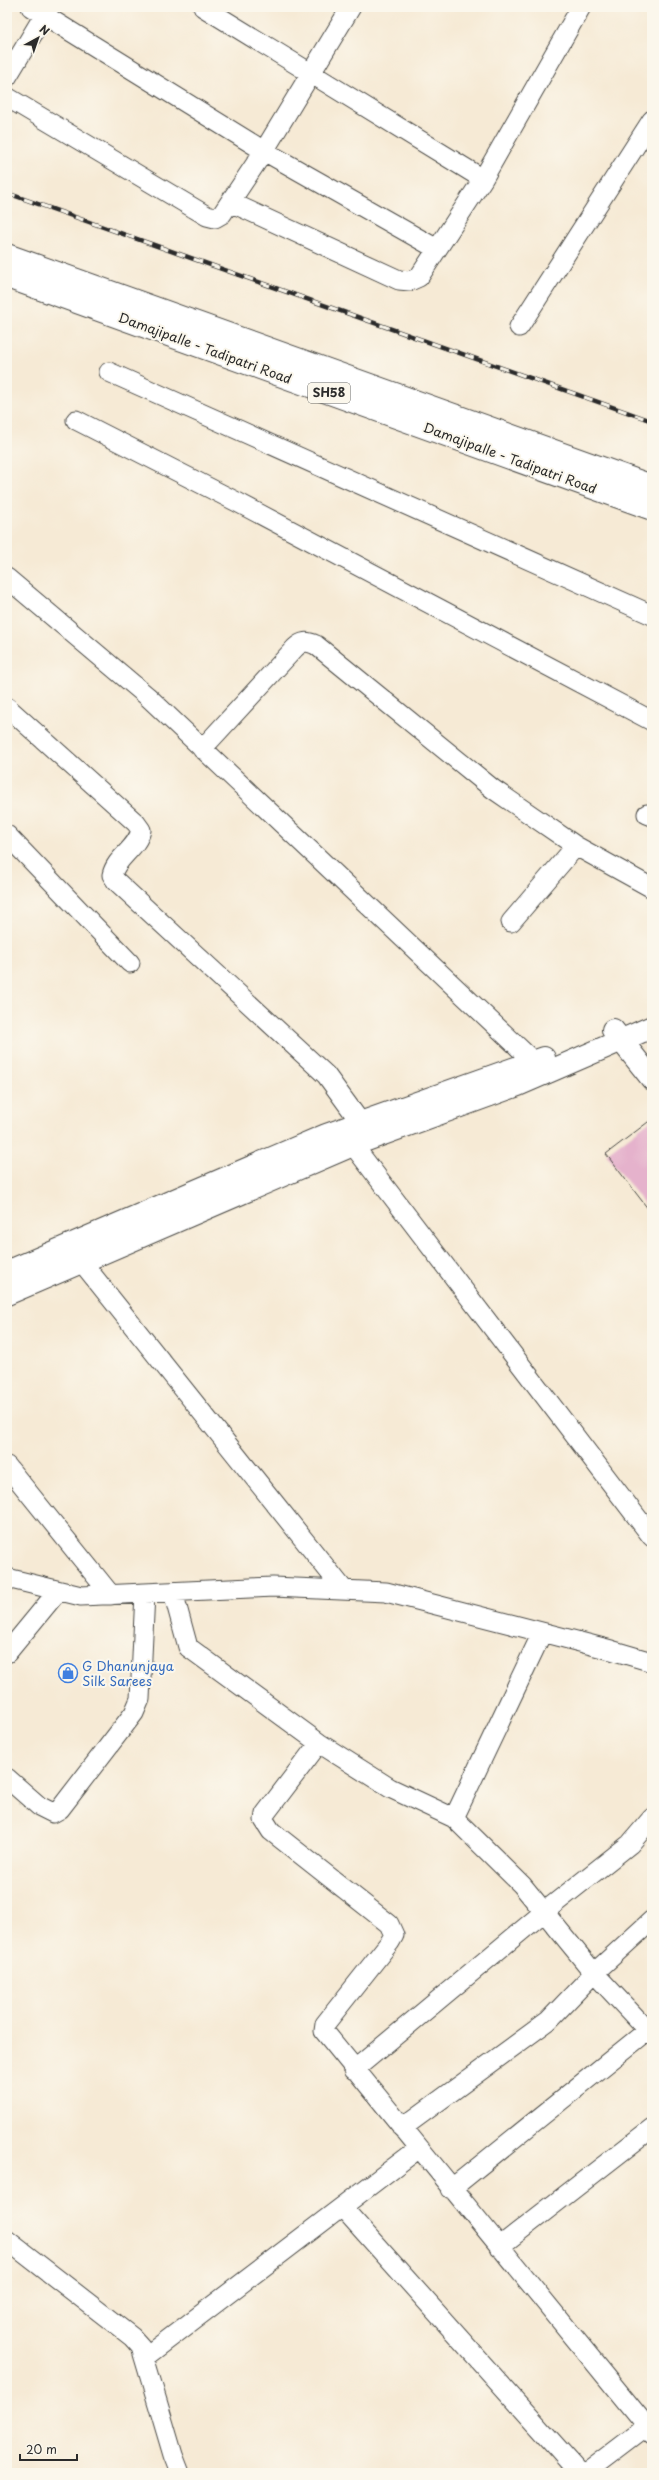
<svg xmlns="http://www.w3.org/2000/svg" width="659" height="2480" font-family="'Playpen Sans',sans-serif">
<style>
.building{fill:#e5b2cc}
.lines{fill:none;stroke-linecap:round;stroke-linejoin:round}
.street-casing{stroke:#494844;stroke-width:21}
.secondary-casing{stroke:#494844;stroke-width:24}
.primary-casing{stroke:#494844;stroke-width:24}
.street{stroke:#fff;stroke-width:19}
.secondary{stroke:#fff;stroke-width:22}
.primary{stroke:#fff;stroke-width:22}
.rail-casing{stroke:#2b2b2b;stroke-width:4.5}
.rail{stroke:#fbf7ec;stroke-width:3;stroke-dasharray:9;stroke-linecap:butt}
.labels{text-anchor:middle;stroke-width:4;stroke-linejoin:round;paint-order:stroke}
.shield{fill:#fbf7ec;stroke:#696865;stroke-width:1}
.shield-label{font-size:12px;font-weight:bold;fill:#2b2b2b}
.street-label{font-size:13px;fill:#2b2b2b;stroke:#fbf7ec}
.shop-label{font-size:13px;fill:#366cbe;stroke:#fbf7ec;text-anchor:start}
</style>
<rect width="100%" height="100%" fill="#fbf7ec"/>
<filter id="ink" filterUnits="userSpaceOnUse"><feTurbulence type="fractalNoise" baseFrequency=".025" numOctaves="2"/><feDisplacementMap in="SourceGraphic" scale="8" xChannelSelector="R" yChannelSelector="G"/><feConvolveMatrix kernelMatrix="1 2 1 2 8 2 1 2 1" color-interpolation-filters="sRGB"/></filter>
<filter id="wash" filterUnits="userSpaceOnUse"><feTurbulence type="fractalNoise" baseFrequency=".012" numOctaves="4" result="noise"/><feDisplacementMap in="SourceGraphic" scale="16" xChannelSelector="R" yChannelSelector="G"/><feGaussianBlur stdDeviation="0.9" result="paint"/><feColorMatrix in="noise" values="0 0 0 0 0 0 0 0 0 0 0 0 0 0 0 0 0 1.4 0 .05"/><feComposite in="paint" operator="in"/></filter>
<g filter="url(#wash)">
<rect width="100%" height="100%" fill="#f6ead5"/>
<g id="blocks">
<path class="building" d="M 652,1119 L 652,1214 L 606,1154 Z"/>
</g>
</g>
<g filter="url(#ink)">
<use href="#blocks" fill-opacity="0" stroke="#494844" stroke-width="1"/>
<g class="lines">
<defs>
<path id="street" d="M 31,7 L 264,151 L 437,249
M 203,7 L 483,179
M 7,77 L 49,7
M 7,97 L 207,216 L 215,218 L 222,214 L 264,151 L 351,7
M 230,202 L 399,280 L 410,281 L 419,277 L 483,179 L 581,7
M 519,327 L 652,120
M 109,372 L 652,615
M 76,420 L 237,502 L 652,721
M 7,578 L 147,696 L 534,1062
M 7,707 L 136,823 L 141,830 C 137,849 116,857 112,875 L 116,881 L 326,1075 L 361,1123
M 202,749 L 295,648 C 302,641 307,641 316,645 L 493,789 L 576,846 L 652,888
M 647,814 L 652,816
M 7,835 L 130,963
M 511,922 L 576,846
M 353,1145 L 652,1537
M 73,1251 L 344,1590
M 7,1466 L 111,1595
M 7,1578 L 81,1596 L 273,1587 L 386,1592 L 611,1650 L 652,1662
M 173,1592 L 188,1647 L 319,1743 L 390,1788 L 454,1818 L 522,1885 L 594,1973 L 652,2035
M 7,1653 L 58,1591
M 319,1743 L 265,1814 L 264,1820 L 271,1831 L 389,1924 L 394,1935 L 390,1942 L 325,2024 L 324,2031 L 652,2433
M 7,1778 L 39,1806 L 53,1813 L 60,1809 L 134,1713 L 140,1699 L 145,1593
M 454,1818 L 542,1633
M 354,2070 L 544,1912 L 630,1844 L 652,1818
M 402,2128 L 548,2021 L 594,1973 L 652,1920
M 451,2189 L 652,2027
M 342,2207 L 580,2473
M 7,2240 L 132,2337 L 141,2347 L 173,2455 L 180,2473
M 499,2247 L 652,2128
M 145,2357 L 418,2149
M 585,2473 L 652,2422"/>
<path id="secondary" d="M 613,1030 L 652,1079
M 7,1272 L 326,1135 L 544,1058
M 7,1294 L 353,1145 L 518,1085 L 652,1027"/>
<path id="primary" d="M 7,255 L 652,486
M 7,277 L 652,509"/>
</defs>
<use href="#street" class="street-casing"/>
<use href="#secondary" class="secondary-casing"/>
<use href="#primary" class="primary-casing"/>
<use href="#street" class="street"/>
<use href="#secondary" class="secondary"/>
<use href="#primary" class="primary"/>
<defs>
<path id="rail" d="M 7,193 L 652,421"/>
</defs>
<use href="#rail" class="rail-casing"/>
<use href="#rail" class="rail"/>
</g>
</g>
<defs>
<symbol id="shop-ring" viewBox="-11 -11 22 22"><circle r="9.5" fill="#fbf7ec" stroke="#3f7fe0" stroke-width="1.5"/><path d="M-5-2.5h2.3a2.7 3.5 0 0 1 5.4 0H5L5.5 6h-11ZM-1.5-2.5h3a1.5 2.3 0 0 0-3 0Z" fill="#3f7fe0"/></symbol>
</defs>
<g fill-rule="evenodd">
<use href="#shop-ring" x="57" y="1662" width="22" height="22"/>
</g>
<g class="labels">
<rect class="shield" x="308" y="383" width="42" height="20" rx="3"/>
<g class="shield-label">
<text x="329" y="397">SH58</text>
</g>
<g class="street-label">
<text transform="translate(205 348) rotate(20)" y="5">Damajipalle - Tadipatri Road</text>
<text transform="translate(510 458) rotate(20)" y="5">Damajipalle - Tadipatri Road</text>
</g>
<g class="shop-label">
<text x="82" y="1671">G Dhanunjaya<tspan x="82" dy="15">Silk Sarees</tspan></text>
</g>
</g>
<rect width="659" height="2480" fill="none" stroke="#fbf7ec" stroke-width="24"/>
<g transform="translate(38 38) rotate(40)" stroke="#fbf7ec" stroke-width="3" paint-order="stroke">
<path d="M0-3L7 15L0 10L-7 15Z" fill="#2b2b2b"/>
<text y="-6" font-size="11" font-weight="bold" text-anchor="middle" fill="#2b2b2b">N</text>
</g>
<path d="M20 2454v6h57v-6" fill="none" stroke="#2b2b2b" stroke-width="2"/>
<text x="26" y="2454" font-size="12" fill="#2b2b2b" stroke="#fbf7ec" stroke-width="3" paint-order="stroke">20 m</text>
</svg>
